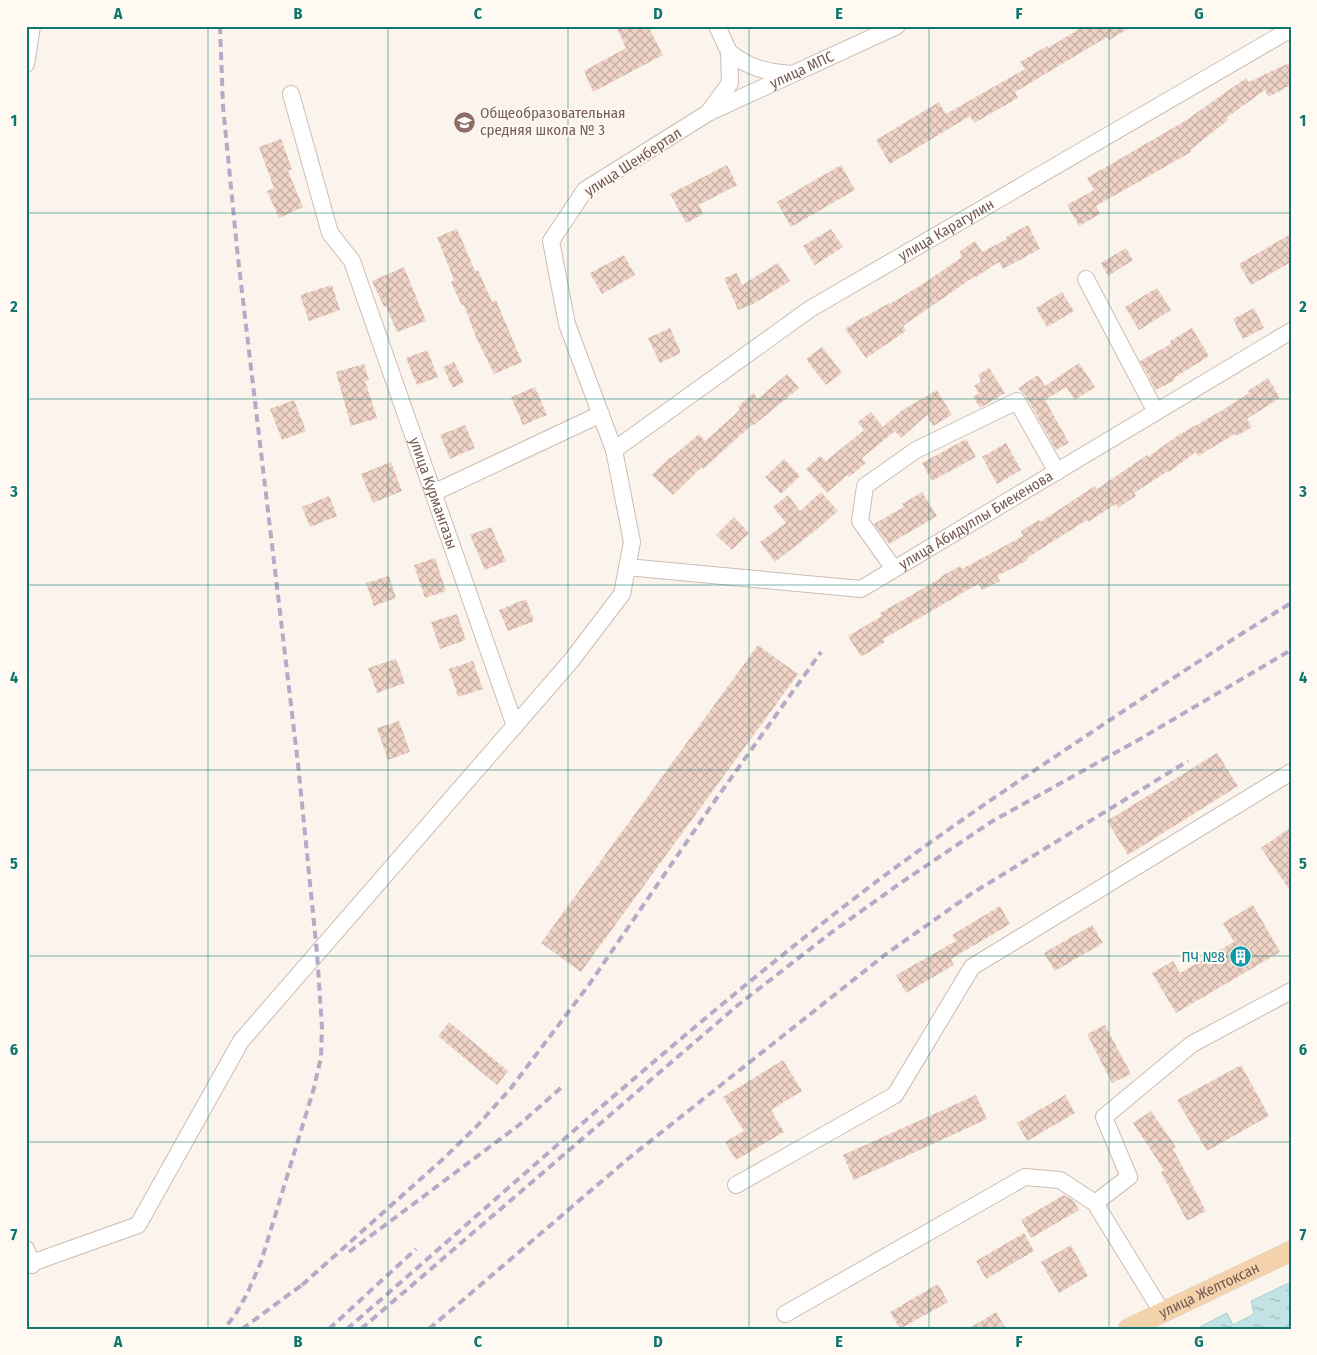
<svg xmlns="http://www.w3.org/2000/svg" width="1317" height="1355" font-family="'Fira Sans Condensed',sans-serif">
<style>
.water{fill:url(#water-ripples);stroke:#a9d2d5}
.building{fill:url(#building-cross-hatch)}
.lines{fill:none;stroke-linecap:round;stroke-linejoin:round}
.minor-casing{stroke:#cdbcb2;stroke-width:18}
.major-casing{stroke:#d9d1ce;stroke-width:21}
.minor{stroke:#fff;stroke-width:16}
.major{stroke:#f4d2ab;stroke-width:20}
.rail{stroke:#b6aac6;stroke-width:4;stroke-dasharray:8 5;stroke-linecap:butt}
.grid{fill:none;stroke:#0f766e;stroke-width:1;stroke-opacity:0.55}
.labels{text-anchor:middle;stroke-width:4;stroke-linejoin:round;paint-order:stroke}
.street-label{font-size:15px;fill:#765a50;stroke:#fef9f3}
.education-label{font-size:15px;fill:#785e54;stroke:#fef9f3;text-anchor:start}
.culture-label{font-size:15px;fill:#0d838f;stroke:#fef9f3;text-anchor:end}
.neatline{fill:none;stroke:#0f766e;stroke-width:2}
.grid-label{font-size:16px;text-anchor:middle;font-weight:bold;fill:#0f766e}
</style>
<defs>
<pattern id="water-ripples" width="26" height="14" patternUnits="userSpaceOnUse" patternTransform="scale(1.25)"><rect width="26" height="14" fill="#c2e2e4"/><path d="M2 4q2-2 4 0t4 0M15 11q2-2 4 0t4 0" fill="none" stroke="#a2babb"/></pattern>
<pattern id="building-cross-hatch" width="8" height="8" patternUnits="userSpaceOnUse" patternTransform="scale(1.25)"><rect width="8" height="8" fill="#efd3c6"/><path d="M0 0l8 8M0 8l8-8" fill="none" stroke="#c6aea3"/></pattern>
</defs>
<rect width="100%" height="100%" fill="#fbf4ed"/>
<path class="water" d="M 1291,1282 L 1291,1329 L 1196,1329 L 1227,1313 L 1233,1325 L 1254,1314 L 1251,1301 Z"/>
<path class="building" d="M 616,26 L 648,26 L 663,55 L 593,92 L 584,71 L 626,48 Z
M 1084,26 L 1133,26 L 1109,40 L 1107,37 L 1015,92 L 1018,98 L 974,123 L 970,116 L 890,164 L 876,140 L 939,102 L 946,114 L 1025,69 L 1020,62 L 1047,46 L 1048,48 Z
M 1291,62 L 1291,85 L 1268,97 L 1265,90 L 1226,118 L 1228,120 L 1190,150 L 1191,152 L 1096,206 L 1100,214 L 1079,226 L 1067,205 L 1094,190 L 1087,178 L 1185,121 L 1246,78 L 1249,82 Z
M 281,139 L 292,169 L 288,171 L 303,207 L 279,218 L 267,191 L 274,188 L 259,147 Z
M 727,165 L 737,185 L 699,205 L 703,214 L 686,223 L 670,194 Z
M 841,165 L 855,190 L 791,227 L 777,202 Z
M 1028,225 L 1040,249 L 1003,269 L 999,262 L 976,277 L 975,276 L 903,326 L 906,331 L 866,358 L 845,329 L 865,316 L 865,317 L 889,303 L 890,304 L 926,282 L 962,257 L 959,252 L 975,241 L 982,252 L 1007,239 L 1006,237 Z
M 457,229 L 475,271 L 478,270 L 492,302 L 496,300 L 522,362 L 494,374 L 476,337 L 464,305 L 462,306 L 451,282 L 454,280 L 437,237 Z
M 831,229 L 843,247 L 815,265 L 803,246 Z
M 1291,234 L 1291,262 L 1251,285 L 1239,264 Z
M 1126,248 L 1133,260 L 1108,276 L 1101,263 Z
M 624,255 L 635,275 L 602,294 L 590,273 Z
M 778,263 L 790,281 L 753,304 L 738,310 L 724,278 L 737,273 L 742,285 Z
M 404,267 L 426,321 L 397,332 L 386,306 L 384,307 L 372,281 Z
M 332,285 L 340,310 L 309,321 L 300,295 Z
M 1157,288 L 1171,310 L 1139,330 L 1125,307 Z
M 1062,292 L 1074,311 L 1047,327 L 1036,308 Z
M 1254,308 L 1264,328 L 1243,339 L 1233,319 Z
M 670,328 L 681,353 L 660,363 L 648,338 Z
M 1192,328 L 1209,356 L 1174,378 L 1175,380 L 1156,390 L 1140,361 L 1171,344 L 1170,341 Z
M 822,347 L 842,373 L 826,385 L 806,359 Z
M 427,350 L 438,377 L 417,385 L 406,358 Z
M 454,362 L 464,382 L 453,388 L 443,367 Z
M 1079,363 L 1095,387 L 1075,400 L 1066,387 L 1045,400 L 1069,443 L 1056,450 L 1026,396 L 1018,388 L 1038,375 L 1045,386 Z
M 364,364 L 369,380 L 365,381 L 377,418 L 351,426 L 336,372 Z
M 989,368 L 1005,393 L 980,408 L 973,397 L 979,393 L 974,386 L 981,381 L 978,375 Z
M 787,374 L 799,388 L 754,425 L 753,424 L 703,469 L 702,467 L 673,495 L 652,475 L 670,457 L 671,458 L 699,434 L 705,441 L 740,410 L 738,407 L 753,393 L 758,399 Z
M 1268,378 L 1280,398 L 1247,419 L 1252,427 L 1237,436 L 1235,434 L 1198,456 L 1196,452 L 1169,472 L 1168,471 L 1134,493 L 1136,496 L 1118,508 L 1116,504 L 1088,522 L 1087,520 L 1052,542 L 1027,558 L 1028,560 L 997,576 L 1000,581 L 982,590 L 978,584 L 883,639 L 885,642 L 861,657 L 848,636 L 882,616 L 880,613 L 941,578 L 940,577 L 960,566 L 962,569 L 1023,536 L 1021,531 L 1039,520 L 1040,522 L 1095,486 L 1097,489 L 1147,455 L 1148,457 L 1177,436 L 1221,411 L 1249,393 L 1248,391 Z
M 535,387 L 547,415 L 523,425 L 511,397 Z
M 937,390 L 952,415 L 933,426 L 927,415 L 901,438 L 895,431 L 862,458 L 866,463 L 849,477 L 847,475 L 827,493 L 806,469 L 820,456 L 826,461 L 864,430 L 858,422 L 871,412 L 883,427 L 901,411 Z
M 294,400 L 306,431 L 282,440 L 270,409 Z
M 465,425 L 475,448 L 450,459 L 440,435 Z
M 966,439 L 976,457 L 932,481 L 922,463 Z
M 1006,443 L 1021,470 L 997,484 L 982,457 Z
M 784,459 L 800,476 L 781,494 L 765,477 Z
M 391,462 L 402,491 L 373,503 L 361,474 Z
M 821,492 L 838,511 L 816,530 L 775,562 L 760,542 L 786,523 L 773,507 L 788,495 L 800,511 Z
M 922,492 L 937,516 L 889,544 L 874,524 L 904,507 L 902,504 Z
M 329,496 L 337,516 L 310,527 L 302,507 Z
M 734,517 L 749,533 L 732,550 L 716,535 Z
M 491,527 L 506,561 L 485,570 L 470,535 Z
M 435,558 L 446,591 L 425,598 L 414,565 Z
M 389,576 L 396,598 L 374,606 L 366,583 Z
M 526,599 L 534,621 L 508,631 L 499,610 Z
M 457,614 L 466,640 L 440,649 L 431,622 Z
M 758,645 L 798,674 L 581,972 L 541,943 Z
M 396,659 L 405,683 L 377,693 L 368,668 Z
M 473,661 L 483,689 L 458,697 L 449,669 Z
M 399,721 L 410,752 L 388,760 L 377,728 Z
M 1217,753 L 1238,786 L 1128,855 L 1107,821 Z
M 1291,827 L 1291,892 L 1261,848 Z
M 1253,905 L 1280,952 L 1176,1013 L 1152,973 L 1173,961 L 1180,973 L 1234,942 L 1223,923 Z
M 1000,906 L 1010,924 L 951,959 L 954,965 L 906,993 L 896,975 L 956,941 L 952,935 Z
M 1092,925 L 1103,943 L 1055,971 L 1044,953 Z
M 449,1022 L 508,1071 L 497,1085 L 438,1036 Z
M 1105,1025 L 1131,1074 L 1112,1083 L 1087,1034 Z
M 783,1060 L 802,1091 L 771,1110 L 784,1132 L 736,1160 L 725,1142 L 744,1131 L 723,1097 Z
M 1241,1065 L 1269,1116 L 1207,1151 L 1177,1100 Z
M 976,1095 L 987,1119 L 854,1180 L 843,1155 Z
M 1065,1095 L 1075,1113 L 1027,1141 L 1017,1123 Z
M 1151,1111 L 1176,1147 L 1173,1149 L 1206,1211 L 1187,1221 L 1161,1172 L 1164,1170 L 1133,1123 Z
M 1064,1195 L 1074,1201 L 1079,1210 L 1031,1238 L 1021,1220 Z
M 1024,1233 L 1034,1251 L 986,1279 L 976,1261 Z
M 1071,1245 L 1088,1276 L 1059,1293 L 1041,1262 Z
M 938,1284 L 948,1302 L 900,1329 L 890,1312 Z
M 996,1312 L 1006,1329 L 968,1329 Z"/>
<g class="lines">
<defs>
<g id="minor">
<path d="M 729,52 C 749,68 766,72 791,74"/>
<path d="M 26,64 L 32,26"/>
<path id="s1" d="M 291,94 L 330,233 L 352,261 L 515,726"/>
<path id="s2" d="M 710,112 L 897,26"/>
<path d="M 1086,279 L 1156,412"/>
<path id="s3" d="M 614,450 L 810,309 L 1291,29"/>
<path d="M 433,493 L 601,414"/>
<path id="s4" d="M 627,567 L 861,589 L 1291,331"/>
<path d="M 894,569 L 860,521 L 865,486 L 916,450 L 1017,401 L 1057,472"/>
<path d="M 736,1185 L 895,1095 L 972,967 L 1291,772"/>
<path d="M 1095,1203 L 1129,1177 L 1104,1117 L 1192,1044 L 1291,991"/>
<path d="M 26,1249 L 32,1265"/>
<path d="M 26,1265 L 138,1225 L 241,1041 L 571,661 L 622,594 L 632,542 L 614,450 L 567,324 L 551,241 L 585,190 L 708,113 L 730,83 L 729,52 L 717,26"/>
<path d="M 785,1314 L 1025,1177 L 1060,1180 L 1095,1203 L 1162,1312"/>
</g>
<g id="major">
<path id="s5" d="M 1128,1329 L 1291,1251"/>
</g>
</defs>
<use href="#minor" class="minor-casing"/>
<use href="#major" class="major-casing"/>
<use href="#minor" class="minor"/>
<use href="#major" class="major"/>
<path class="rail" d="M 220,26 L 223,106 L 238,258 L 298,764 L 317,953 L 322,1028 L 321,1057 L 314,1088 L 261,1262 L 247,1294 L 235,1315 L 224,1329
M 349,1252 L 519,1125 L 564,1085
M 302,1285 L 442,1160 L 476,1127 L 511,1088 L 588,986 L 714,802 L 821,652
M 242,1329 L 306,1282
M 329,1329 L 416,1249
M 347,1329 C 519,1180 687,1026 868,888 C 937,836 1008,788 1080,740 C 1149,694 1219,647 1291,603
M 361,1329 L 738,1005 L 832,932 L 902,882 L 991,822 L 1140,739 L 1291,650
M 429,1329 L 629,1158 L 886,954 L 971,894 L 1188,761"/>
</g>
<path class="grid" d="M 208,26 L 208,1329M 388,26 L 388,1329M 568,26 L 568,1329M 749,26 L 749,1329M 929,26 L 929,1329M 1109,26 L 1109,1329M 26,213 L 1291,213M 26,399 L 1291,399M 26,585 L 1291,585M 26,770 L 1291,770M 26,956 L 1291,956M 26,1142 L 1291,1142"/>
<defs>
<symbol id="school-disc" viewBox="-11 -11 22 22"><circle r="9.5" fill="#8d6e63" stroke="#fef9f3"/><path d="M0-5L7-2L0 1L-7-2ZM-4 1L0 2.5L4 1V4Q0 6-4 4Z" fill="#fff"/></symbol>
<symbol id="building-disc" viewBox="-11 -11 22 22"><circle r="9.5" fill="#0f9aa8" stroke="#fef9f3"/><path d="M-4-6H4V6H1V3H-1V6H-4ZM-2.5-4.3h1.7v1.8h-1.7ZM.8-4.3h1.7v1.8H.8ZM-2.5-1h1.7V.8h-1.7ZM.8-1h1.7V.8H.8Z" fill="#fff"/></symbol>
</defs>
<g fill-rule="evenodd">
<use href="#school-disc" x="452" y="110" width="25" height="25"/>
<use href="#building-disc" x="1228" y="944" width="25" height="25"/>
</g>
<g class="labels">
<g class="street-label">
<text dy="5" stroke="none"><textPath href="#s2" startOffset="101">улица МПС</textPath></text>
<text transform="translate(633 162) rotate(-33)" y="5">улица Шенбертал</text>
<text dy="5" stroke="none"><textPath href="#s3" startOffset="399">улица Карагулин</textPath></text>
<text dy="5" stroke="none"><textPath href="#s1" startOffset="426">улица Курмангазы</textPath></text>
<text dy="5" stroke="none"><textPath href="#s4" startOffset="369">улица Абидуллы Биекенова</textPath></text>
<text dy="5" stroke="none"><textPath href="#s5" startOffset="90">улица Желтоксан</textPath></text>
</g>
<g class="education-label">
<text x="480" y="118">Общеобразовательная<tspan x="480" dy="17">средняя школа № 3</tspan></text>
</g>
<g class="culture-label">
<text x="1225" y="962">ПЧ №8</text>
</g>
</g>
<rect width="1317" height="1355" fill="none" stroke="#fef9f3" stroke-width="55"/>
<rect x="28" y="28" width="1262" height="1300" class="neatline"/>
<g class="grid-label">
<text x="118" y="19">A</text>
<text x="298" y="19">B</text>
<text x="478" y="19">C</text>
<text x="658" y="19">D</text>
<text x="839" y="19">E</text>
<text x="1019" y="19">F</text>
<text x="1199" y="19">G</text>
<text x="14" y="126">1</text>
<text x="1303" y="126">1</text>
<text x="14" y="312">2</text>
<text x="1303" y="312">2</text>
<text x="14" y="497">3</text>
<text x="1303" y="497">3</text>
<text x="14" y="683">4</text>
<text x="1303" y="683">4</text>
<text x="14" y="869">5</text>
<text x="1303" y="869">5</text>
<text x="14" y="1055">6</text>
<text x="1303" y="1055">6</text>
<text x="14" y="1240">7</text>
<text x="1303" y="1240">7</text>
<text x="118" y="1347">A</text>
<text x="298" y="1347">B</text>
<text x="478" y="1347">C</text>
<text x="658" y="1347">D</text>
<text x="839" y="1347">E</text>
<text x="1019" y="1347">F</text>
<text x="1199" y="1347">G</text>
</g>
</svg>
